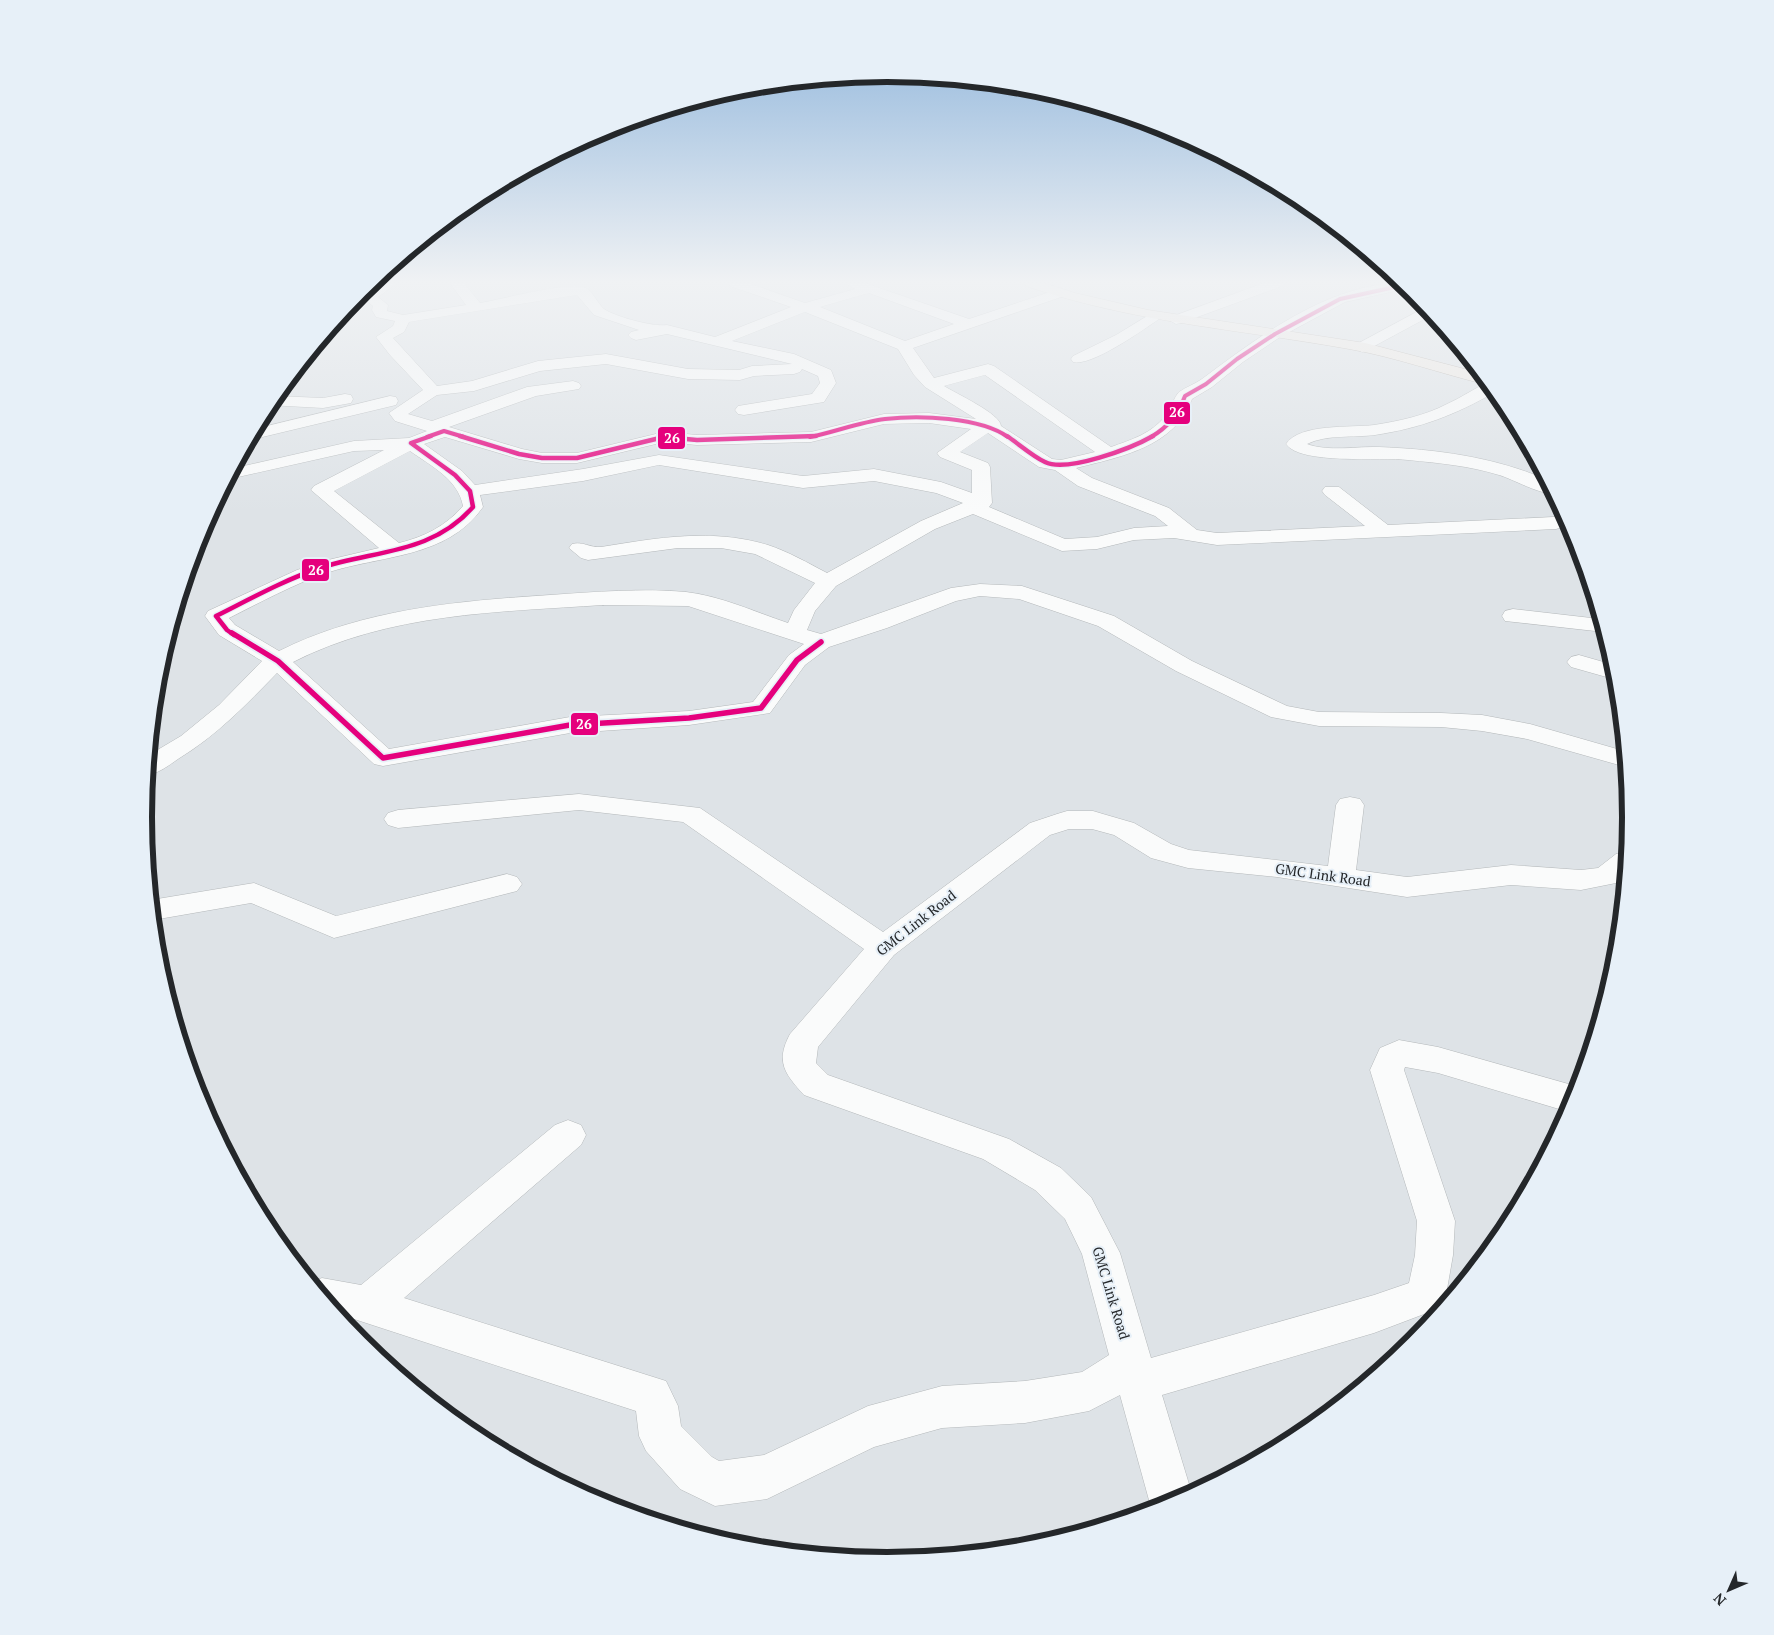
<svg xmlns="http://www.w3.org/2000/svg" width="1774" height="1635" font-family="'PT Serif',serif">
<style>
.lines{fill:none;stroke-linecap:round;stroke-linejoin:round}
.minor-casing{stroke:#b4b8ba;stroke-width:1}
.major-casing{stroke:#b0aaa5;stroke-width:1}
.minor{fill:#fafbfb;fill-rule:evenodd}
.major{fill:#eeeae5;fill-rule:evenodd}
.bus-1-far2-casing{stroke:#e7f0f8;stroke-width:5.5}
.bus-1-far1-casing{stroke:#e7f0f8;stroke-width:7}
.bus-1-casing{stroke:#e7f0f8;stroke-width:9}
.bus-1-far2{stroke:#e5007d;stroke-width:4}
.bus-1-far1{stroke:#e5007d;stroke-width:4.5}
.bus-1{stroke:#e5007d;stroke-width:5.5}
.labels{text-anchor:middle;stroke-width:4;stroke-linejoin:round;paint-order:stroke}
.street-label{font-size:14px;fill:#24272a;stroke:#e7f0f8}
.rim{fill:none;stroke:#24272a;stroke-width:6}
.line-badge{stroke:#e7f0f8;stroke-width:2}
.badge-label{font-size:14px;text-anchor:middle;font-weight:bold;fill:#fff}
</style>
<rect width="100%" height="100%" fill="#dee3e7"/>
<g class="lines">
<defs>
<path id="minor" d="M 380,283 L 397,283 L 378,297 L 388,305 L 387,311 L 403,315 L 466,305 L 450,283 L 464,283 L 480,303 C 503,299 563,283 583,287 C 592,289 597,303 604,309 C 616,317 653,327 667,325 L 715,337 L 791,307 L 730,286 L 728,283 L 748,283 L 805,303 L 855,289 L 845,283 L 865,283 L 969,319 L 1059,289 L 1066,293 L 1064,296 L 913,348 L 934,378 L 988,364 L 994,366 L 1111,447 C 1131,440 1153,433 1166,415 C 1171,409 1174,397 1179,392 C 1186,387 1195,384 1202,379 C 1258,337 1330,283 1402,283 L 1409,288 L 1345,302 L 1280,337 L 1243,362 L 1212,387 L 1192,399 C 1175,447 1120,457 1076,468 L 1092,478 L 1169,508 L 1197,530 L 1217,533 L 1365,526 L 1325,495 L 1322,491 L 1325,487 L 1339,487 L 1388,525 L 1553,517 L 1564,514 L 1570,525 L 1556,529 L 1217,545 L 1174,538 L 1134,540 L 1097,549 L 1062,551 L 973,514 L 935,529 L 836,586 L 815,611 L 807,630 L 821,634 L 951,588 L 980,584 L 1022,586 L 1114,616 L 1192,661 L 1287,706 L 1319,712 L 1441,713 L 1482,715 L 1530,724 L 1624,751 L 1626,767 L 1527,739 L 1482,731 L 1441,727 L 1319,726 L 1271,717 L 1176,671 L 1098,626 L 1019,599 L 980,596 L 956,601 L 887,628 L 829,647 L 805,665 L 770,713 L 689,725 L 570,733 L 383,766 L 374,764 L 277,673 C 246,705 216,736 178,759 C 168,766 159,773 147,775 L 149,755 L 181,736 L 219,705 L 262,661 L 219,635 L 205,616 L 208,611 L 297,570 L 328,560 L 379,548 L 311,490 L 314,486 L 384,450 L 354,451 L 229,479 L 235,468 L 354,441 L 409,438 L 427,431 L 395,421 L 389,413 L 423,390 L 390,355 L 376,337 L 393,326 L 395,321 L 376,317 L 372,310 L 373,306 L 363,298 L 370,289 ZM 869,293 L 954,324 L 905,341 L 820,307 ZM 577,295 L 594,315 L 639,330 L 631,332 L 628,335 L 631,338 L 636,340 L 667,334 L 792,364 L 752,366 L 739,370 L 688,369 L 606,354 L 538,361 L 472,381 L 437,386 L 393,338 L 404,332 L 409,322 ZM 805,312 L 898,349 L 914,375 L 925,387 L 976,419 L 929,413 L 884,414 L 811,432 L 697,435 L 664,432 L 577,453 L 542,453 L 522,449 L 449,427 L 536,396 L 579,389 L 581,386 L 579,383 L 573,381 L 527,387 L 432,421 L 408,414 L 437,395 L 474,391 L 540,371 L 606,364 L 688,379 L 740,380 L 754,376 L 794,374 L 800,372 L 802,369 L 818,376 L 820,383 L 812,394 L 744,405 L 738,406 L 735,410 L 738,414 L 744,415 L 824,402 L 836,383 L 831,370 L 794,354 L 732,341 ZM 985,375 L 1095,452 L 1061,460 L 1052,459 L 1001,426 C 1001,414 955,393 944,386 ZM 929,423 L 971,429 L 937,453 L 940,457 L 972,470 L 972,493 L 941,482 L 874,469 L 803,476 L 659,455 L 583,469 L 475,485 L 462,471 L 424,444 L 445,437 L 519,459 L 542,463 L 577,463 L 664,442 L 697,445 L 811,442 L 884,424 ZM 988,433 L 1039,467 L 1055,470 L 1078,486 L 1155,516 L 1168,526 L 1134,528 L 1097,537 L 1065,539 L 989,507 L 992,503 L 990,467 L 988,463 L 960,452 ZM 410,451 C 431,466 458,479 463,506 C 446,526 424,537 399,543 L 334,491 ZM 659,465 L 803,488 L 874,481 L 936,493 L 963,503 L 921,521 L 827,573 C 808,563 789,552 768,545 C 712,528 657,538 601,547 C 590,548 583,541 572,544 L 569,548 L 581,558 L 588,560 L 678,548 L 721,548 L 755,554 L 815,583 L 794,610 L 788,623 C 755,612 721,596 686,592 C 642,588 595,592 550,595 C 458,601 363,609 279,651 L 235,625 L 229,618 C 261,602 292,585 326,573 C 380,555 447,559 483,507 L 480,495 L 583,481 ZM 603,605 L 688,606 L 804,644 L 789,655 L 753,702 L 689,711 L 570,717 L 389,749 L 293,662 C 389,613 498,612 603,605 Z
M 1264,283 L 1284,283 L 1282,286 L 1181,323 L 1176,324 L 1169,320 L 1171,317 Z
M 1426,307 L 1432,315 L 1367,350 L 1362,352 L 1354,347 L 1357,344 Z
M 1154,312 L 1161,316 L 1159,319 C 1143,330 1091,367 1073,362 L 1071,359 L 1073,356 L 1116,335 Z
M 341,316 L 347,318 L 349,321 L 347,324 L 335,324 Z
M 1488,383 L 1495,392 C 1455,415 1421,428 1375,435 C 1353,438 1328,434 1307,444 C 1328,452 1357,446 1379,447 C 1435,449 1494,457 1545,479 L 1553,493 C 1540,495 1513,479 1499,475 C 1470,466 1439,463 1408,460 C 1381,457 1300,465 1286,444 C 1300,423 1351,428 1374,425 C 1399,421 1424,416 1447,404 C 1461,398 1474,388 1488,383 Z
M 345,394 L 351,395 L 353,399 L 351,403 L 323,408 L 268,405 L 275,396 L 323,398 Z
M 390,396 L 396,397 L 398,401 L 396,405 L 250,440 L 255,429 Z
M 1513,609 L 1600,619 L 1604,632 L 1505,621 L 1502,616 L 1505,611 Z
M 1579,655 L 1614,665 L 1617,680 L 1571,667 L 1567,662 L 1571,657 Z
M 579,794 L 700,808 L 883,932 L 1030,823 L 1057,814 L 1067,811 L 1093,811 L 1103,814 L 1134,823 L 1171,844 L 1189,850 L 1328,866 L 1336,805 L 1340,799 L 1350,797 L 1360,799 L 1364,805 L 1356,870 L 1407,877 L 1511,865 L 1581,870 L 1598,868 L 1616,854 L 1627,852 L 1625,876 L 1616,883 L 1581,890 L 1511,885 L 1407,897 L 1277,877 L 1188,868 L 1151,858 L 1114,835 L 1092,829 L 1069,829 L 1050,835 L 894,955 L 818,1047 L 816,1063 L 828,1075 L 1009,1139 L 1061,1168 L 1091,1197 L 1120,1253 L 1151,1358 L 1374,1295 L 1409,1283 L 1415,1255 L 1417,1221 L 1370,1070 L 1380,1048 L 1399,1040 L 1438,1047 L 1579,1087 L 1569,1112 L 1438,1073 L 1405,1067 L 1404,1070 L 1455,1221 L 1453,1255 L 1446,1295 L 1440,1308 L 1374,1333 L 1162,1395 L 1192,1494 L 1171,1505 L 1152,1511 L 1120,1395 L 1089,1411 L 1025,1423 L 942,1428 L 874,1447 L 767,1499 L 715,1506 L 680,1489 L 646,1451 L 639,1436 L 636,1411 L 354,1319 L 339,1317 L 311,1282 L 322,1278 L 361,1285 L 555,1125 L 568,1120 L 581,1125 L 586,1135 L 581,1145 L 404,1298 L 666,1381 L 678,1406 L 681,1426 L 712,1457 L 719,1461 L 764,1455 L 868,1406 L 942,1386 L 1025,1381 L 1082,1372 L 1109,1355 L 1082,1254 L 1065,1219 L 1035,1190 L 983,1159 L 804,1095 C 785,1074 775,1062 790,1034 L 864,949 L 683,822 L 579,810 L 398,828 L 388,825 L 384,819 L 388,813 L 398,810 Z
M 507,874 L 517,877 L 522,884 L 517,891 L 334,938 L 251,903 L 153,920 L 151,900 L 254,883 L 336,916 Z"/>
<path id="major" d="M 1024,283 L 1044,283 L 1075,293 L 1148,310 L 1365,343 L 1480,373 L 1488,383 L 1484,384 C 1439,373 1395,357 1349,349 C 1238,329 1135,323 1026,286 Z"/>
</defs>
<use href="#minor" class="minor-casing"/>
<use href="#major" class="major-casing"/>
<use href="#minor" class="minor"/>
<use href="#major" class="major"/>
<defs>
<path id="bus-1-far2" d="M 427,437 L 444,431 L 464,437
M 810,437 C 835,432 860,422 885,419 C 919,415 980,417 1008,437
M 1151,437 C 1168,427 1178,415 1185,396 L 1206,384 L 1237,359 L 1275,334 L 1340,299 L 1404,285"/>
<path id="bus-1-far1" d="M 460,436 L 519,454 L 542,458 L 577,458 L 664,437 L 697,440 L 816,436
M 1007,436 C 1019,444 1032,456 1045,462 C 1067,473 1132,448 1153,436
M 234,635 L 227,630 L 216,616 C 250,599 284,580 320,568 C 375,550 432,554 473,507 L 470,491 L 455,475 L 411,443 L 431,436"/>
<path id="bus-1" d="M 232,633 L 278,661 L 383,758 L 570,725 L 689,718 L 761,708 L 797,660 L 821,642"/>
</defs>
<use href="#bus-1-far2" class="bus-1-far2-casing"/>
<use href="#bus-1-far1" class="bus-1-far1-casing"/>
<use href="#bus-1" class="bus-1-casing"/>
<use href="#bus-1-far2" class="bus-1-far2"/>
<use href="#bus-1-far1" class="bus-1-far1"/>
<use href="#bus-1" class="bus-1"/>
</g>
<linearGradient id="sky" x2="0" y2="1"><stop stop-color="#8ab2da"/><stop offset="0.55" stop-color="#f0f2f4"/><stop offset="1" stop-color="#f0f2f4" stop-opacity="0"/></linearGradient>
<rect width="1774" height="512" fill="url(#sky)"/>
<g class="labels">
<g class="street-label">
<text transform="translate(1323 875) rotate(8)" y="5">GMC Link Road</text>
<text transform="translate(916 923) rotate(-38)" y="5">GMC Link Road</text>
<text transform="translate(1111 1293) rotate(73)" y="5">GMC Link Road</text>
</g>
</g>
<path d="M0 0H1774V1635H0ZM152 817a735 735 0 1 1 1470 0a735 735 0 1 1-1470 0Z" fill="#e7f0f8" fill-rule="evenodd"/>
<path class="rim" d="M152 817a735 735 0 1 1 1470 0a735 735 0 1 1-1470 0Z"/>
<g class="line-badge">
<rect x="1163" y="401" width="28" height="24" rx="5" fill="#e5007d"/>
<rect x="657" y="426" width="29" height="24" rx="5" fill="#e5007d"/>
<rect x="301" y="558" width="29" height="24" rx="5" fill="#e5007d"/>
<rect x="570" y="712" width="29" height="24" rx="5" fill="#e5007d"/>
</g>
<g class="badge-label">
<text x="1177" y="417">26</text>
<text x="672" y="443">26</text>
<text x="316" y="575">26</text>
<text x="584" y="729">26</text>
</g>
<g transform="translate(1729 1590) rotate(225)" stroke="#e7f0f8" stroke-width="4" paint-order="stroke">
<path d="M0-4L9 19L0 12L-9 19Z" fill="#24272a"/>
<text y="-8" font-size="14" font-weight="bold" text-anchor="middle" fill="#24272a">N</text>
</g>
</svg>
